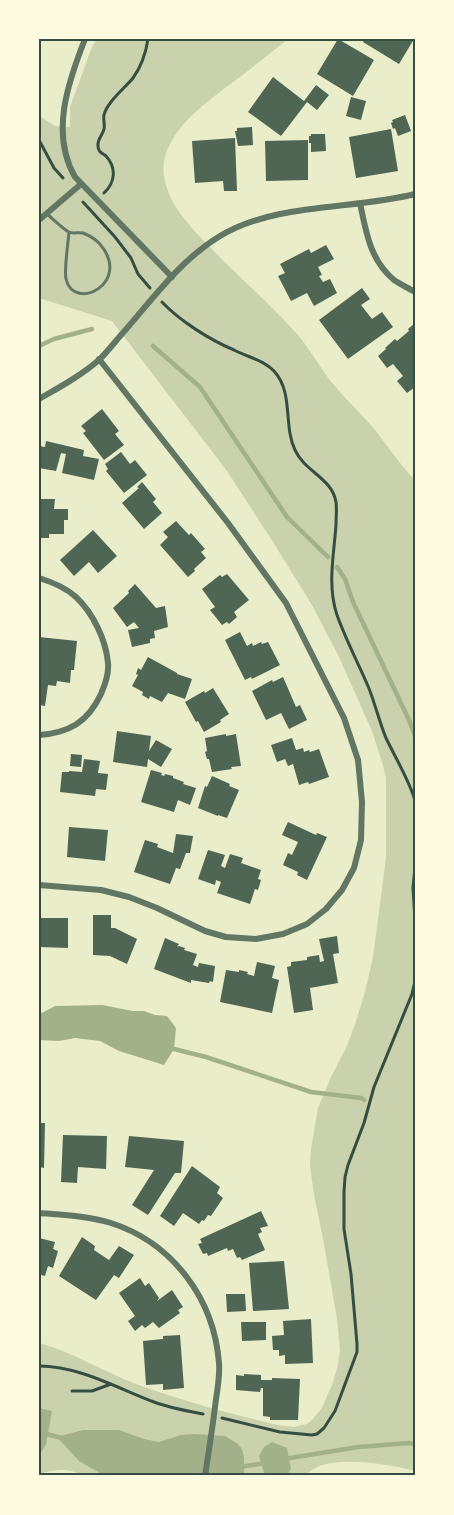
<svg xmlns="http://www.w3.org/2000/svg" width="454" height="1515" font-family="Montserrat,sans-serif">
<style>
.green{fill:#cad2ad}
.water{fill:#a3b18a}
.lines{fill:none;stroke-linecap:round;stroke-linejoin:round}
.stream{stroke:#a3b18a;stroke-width:4.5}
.building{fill:#4f6655}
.path{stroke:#344e41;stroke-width:3}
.service{stroke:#617663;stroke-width:3}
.minor{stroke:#617663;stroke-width:6}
.neatline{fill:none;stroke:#344e41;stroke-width:2}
</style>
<rect width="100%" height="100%" fill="#e9edc9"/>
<path class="green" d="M 96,39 L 288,39 C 275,49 262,60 249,70 C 220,93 170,123 164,162 C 161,178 170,200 180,213 C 188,224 197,234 207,244 C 236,275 269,302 297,334 C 309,348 318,364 329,379 C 343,397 360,412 375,430 C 388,446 400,465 415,480 L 415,1471 C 388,1464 346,1457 319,1466 C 313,1469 308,1473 303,1476 L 85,1476 C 68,1468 57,1469 39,1474 L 39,1343 C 73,1352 104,1372 136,1384 C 183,1401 230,1414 278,1425 L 294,1427 L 307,1424 L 312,1420 L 322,1408 L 333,1382 L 338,1364 L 340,1350 L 337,1319 L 324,1244 L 314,1195 L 310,1166 L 311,1149 L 318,1108 L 331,1077 L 347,1046 L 356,1021 L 365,992 L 373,957 L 386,858 L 386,778 L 382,762 L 372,731 L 339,657 L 312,605 L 273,542 L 227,471 L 112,321 L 39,298 L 39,116 L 55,126 L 70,127 L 70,107 L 90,52 Z"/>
<path class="water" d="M 102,1005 L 133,1011 L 144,1011 L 155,1015 L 167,1016 L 176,1028 L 174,1049 L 164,1065 L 119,1051 L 100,1041 L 75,1038 L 59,1041 L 39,1040 L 39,1011 L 42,1013 L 55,1006 Z
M 39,1408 L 52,1411 L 46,1444 L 39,1456 Z
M 83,1430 L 119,1430 L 144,1439 L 159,1442 L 181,1435 L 194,1434 L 225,1436 L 238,1444 L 242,1449 L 244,1457 L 244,1476 L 105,1476 L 79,1461 L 57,1437 Z
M 272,1442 L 287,1448 L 291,1469 L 286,1476 L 265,1476 L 259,1456 L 264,1447 Z"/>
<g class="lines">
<path class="stream" d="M 39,346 L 54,339 L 92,329
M 153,346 L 200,387 L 287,517 L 328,557
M 337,567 L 345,579 L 353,602 L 409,720 L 415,736
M 174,1049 L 206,1057 L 311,1092 L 361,1098 L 364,1100
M 39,1432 L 62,1438
M 284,1459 L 358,1447 L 409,1443 L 415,1444
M 240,1467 L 265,1463"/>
</g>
<path class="building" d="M 338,39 L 374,60 L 353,96 L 317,74 Z
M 364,39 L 414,39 L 399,64 L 363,42 Z
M 273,77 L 304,101 L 316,85 L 329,95 L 317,110 L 307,102 L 281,136 L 248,112 Z
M 351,97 L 366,101 L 361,120 L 346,116 Z
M 405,115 L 411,131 L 398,136 L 395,128 L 393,129 L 391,123 L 393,122 L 392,120 Z
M 252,127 L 253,145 L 238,146 L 235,131 L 237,131 L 237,128 Z
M 391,129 L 398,171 L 356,178 L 349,137 Z
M 311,134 L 325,134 L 326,151 L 311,152 L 311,143 L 309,143 L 309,136 L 311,136 Z
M 235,138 L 237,191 L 224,191 L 223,181 L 195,183 L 192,141 Z
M 308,140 L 308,180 L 266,181 L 265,141 Z
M 326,245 L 334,259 L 318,267 L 322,275 L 319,276 L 323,282 L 330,279 L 337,293 L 314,306 L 307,293 L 291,301 L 278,276 L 285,273 L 280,264 L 309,249 L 311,253 Z
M 362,288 L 370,299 L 361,305 L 372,319 L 382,312 L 393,327 L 348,359 L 319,320 Z
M 415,323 L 415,387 L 407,393 L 397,381 L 403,376 L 393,364 L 387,368 L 378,356 L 386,349 L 385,348 L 395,339 L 397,341 L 409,331 L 408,329 Z
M 102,409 L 119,431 L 115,434 L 124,445 L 104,460 L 83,433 L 86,431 L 81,426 Z
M 46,441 L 84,450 L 83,456 L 99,459 L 94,480 L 62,473 L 66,454 L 61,453 L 56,471 L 39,468 L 39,446 L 45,447 Z
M 121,452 L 130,464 L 135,460 L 147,475 L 124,493 L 106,471 L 108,469 L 105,464 Z
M 142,482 L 156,499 L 153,502 L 162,513 L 144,529 L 122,503 L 139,488 L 137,487 Z
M 39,499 L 55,499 L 54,509 L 68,509 L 68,520 L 64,520 L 64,534 L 49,534 L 49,538 L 39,538 Z
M 176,521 L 189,535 L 191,533 L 205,549 L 201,552 L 206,558 L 194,569 L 195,571 L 188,577 L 160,545 L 168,537 L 163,532 Z
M 93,530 L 117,556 L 98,573 L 89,562 L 74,576 L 60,560 Z
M 227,574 L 249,600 L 234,612 L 237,617 L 229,624 L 227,622 L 222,625 L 210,610 L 215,607 L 202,589 L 220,575 L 222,577 Z
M 135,584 L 156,608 L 165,606 L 168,627 L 154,631 L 155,638 L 150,639 L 150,643 L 132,647 L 128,630 L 139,628 L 134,622 L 127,627 L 113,608 L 129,593 L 128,591 Z
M 240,632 L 247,646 L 252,643 L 253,646 L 261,642 L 262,644 L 268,642 L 280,665 L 252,679 L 251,677 L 245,680 L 225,640 Z
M 39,637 L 77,641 L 74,670 L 71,670 L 70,683 L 57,681 L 56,686 L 48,685 L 45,706 L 39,705 Z
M 148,657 L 177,673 L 177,674 L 192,679 L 185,699 L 168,693 L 162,702 L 150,696 L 149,699 L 142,695 L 143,692 L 132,686 L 138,675 L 136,674 L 138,668 L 141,670 Z
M 283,677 L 296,707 L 300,705 L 307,720 L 289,729 L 281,713 L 266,720 L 252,691 L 272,680 L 273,682 Z
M 213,688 L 229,714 L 220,720 L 221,722 L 204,732 L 198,721 L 196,722 L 185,702 L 204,691 L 205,693 Z
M 117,731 L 151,736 L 149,751 L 156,740 L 172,749 L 161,767 L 148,759 L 147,767 L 113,762 Z
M 226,734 L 226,736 L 236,734 L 241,766 L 231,767 L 232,769 L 212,772 L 209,759 L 207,759 L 205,752 L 207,751 L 205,738 Z
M 292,738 L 296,750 L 303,748 L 304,752 L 309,750 L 310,752 L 319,749 L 329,777 L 309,784 L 308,782 L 299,785 L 293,764 L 288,766 L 285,759 L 277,762 L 271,745 Z
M 71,754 L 82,755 L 81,767 L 70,766 Z
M 84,759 L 100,761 L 98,773 L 108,774 L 106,790 L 96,789 L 95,796 L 60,792 L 62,772 L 69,772 L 69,771 L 82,772 Z
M 151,770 L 162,773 L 161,775 L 164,776 L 165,774 L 173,776 L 173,778 L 184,782 L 183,784 L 196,788 L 190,805 L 178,800 L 174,812 L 141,802 Z
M 212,776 L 230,784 L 229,786 L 239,790 L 227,818 L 218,815 L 218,816 L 198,808 L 205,786 L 207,787 Z
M 288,822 L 316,835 L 317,833 L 327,837 L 307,880 L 297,875 L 298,872 L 283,865 L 288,853 L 292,855 L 298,842 L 282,835 Z
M 69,827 L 108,830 L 105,861 L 67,857 Z
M 176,834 L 193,836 L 190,853 L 186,853 L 180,869 L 176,868 L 170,884 L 134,872 L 145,840 L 158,844 L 157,847 L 173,853 Z
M 208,850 L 225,855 L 221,866 L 225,868 L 230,854 L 243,858 L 241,863 L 261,870 L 258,879 L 261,880 L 258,890 L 255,889 L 250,904 L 217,893 L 221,882 L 216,880 L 215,885 L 198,879 Z
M 93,915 L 111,915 L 111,928 L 115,928 L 137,939 L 127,964 L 110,956 L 93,955 Z
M 39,918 L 68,918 L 68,948 L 39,947 Z
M 337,936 L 339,953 L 333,954 L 338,983 L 310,988 L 313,1010 L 294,1013 L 287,967 L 291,966 L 291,962 L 307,960 L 307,957 L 319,955 L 320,962 L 324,961 L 319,939 Z
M 165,938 L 179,944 L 177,947 L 179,946 L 185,948 L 184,950 L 197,954 L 193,965 L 198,967 L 199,963 L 215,966 L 213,982 L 210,981 L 209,983 L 191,980 L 191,983 L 154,969 Z
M 257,962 L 275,966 L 272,978 L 279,980 L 272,1013 L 220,1002 L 226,970 L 239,972 L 239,970 L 248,972 L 247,974 L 254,976 Z
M 39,1123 L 45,1123 L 44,1168 L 39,1167 Z
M 63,1135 L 107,1136 L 106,1169 L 78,1167 L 77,1183 L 61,1182 Z
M 129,1136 L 184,1141 L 181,1173 L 175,1173 L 148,1215 L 132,1205 L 154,1170 L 125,1167 Z
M 192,1166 L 220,1187 L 217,1193 L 223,1198 L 211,1216 L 208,1215 L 204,1221 L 202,1220 L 199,1224 L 183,1213 L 174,1226 L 160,1216 Z
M 261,1211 L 268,1226 L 260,1228 L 262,1232 L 258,1234 L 265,1250 L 242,1260 L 240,1257 L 237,1258 L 233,1249 L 228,1251 L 227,1248 L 208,1256 L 207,1253 L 203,1254 L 198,1244 L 202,1243 L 200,1239 Z
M 82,1237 L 95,1246 L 94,1250 L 109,1260 L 119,1246 L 134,1255 L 119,1278 L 114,1275 L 96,1300 L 59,1276 Z
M 39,1238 L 55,1242 L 53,1249 L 58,1251 L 53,1268 L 48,1266 L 45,1276 L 41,1275 L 40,1282 Z
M 284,1261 L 289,1309 L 253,1311 L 249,1263 Z
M 140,1278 L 145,1286 L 149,1283 L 159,1298 L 157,1301 L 172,1290 L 183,1307 L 178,1310 L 180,1313 L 159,1328 L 153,1322 L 145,1328 L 142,1325 L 135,1331 L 128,1321 L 135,1316 L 119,1293 Z
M 226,1294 L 245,1294 L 246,1311 L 227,1312 Z
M 311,1319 L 313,1363 L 285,1364 L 285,1355 L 279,1356 L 279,1350 L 273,1350 L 272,1336 L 284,1335 L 283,1321 Z
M 241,1322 L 266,1322 L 266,1340 L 242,1341 Z
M 180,1335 L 184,1388 L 163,1390 L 163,1384 L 146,1385 L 143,1341 L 163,1339 L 163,1336 Z
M 244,1374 L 261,1375 L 261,1380 L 272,1380 L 272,1378 L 300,1379 L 298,1420 L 270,1420 L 270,1417 L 263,1416 L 263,1388 L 261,1388 L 260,1392 L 236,1390 L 236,1375 L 244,1376 Z"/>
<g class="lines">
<path class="path" d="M 39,140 L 54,168 L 63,178
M 104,193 C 115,183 117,168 106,156 C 102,153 98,152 98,146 C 97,139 103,135 104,129 C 105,124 103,119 104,115 C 107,102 125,88 133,78 C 141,67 146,52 148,39
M 83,202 L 115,237 L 131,258 L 138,274 L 150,288
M 162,302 C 180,321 210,340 234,350 C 247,357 264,360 274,371 C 294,393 283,425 295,450 C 305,472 332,478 336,502 C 337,509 336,517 336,525 C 334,555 327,585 337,615 C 346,640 358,663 368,686 C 375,703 379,721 386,738 C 396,759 408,778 415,800
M 415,867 L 413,888 L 415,920
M 39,1366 C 79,1366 117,1388 154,1402 C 170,1408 187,1411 203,1414
M 72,1391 L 92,1391 L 111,1384
M 222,1418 L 280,1432 L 312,1435 L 317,1434 L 324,1428 L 335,1411 L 357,1352 L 357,1344 L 351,1274 L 344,1229 L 344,1192 L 345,1177 L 348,1165 L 364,1123 L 374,1087 L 412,994 L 415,981"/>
<path class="service" d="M 47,214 C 53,219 63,229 69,232 C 73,234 78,232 83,233 C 88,235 95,239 99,243 C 134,282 74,313 66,279 C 64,270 68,244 69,232"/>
<path class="minor" d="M 85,39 C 68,82 50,134 75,177 L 172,277
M 360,203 C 366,232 370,260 394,280 C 400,284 408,288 415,292
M 39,220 L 81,184
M 39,399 C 60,387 82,375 100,359 C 107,352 114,343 121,335 C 152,300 180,260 220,236 C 277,202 352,210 415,194
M 39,578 C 52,582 65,587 76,597 C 93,613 106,640 108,663 C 109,673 105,685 101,694 C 88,722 69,733 39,735
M 39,885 L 101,890 L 129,897 L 157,908 L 205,931 L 226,937 L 256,939 L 283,934 L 307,924 L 326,909 L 342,890 L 354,868 L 361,840 L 362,802 L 358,760 L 344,718 L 286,603 L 228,523 L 99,359
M 39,1213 C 63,1215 88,1216 111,1223 C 173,1243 214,1299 219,1363 C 220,1375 218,1387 216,1399 C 213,1425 209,1450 205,1476"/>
</g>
<rect width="454" height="1515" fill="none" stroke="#fefae0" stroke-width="81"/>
<rect x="40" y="40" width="374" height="1434" class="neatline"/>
</svg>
